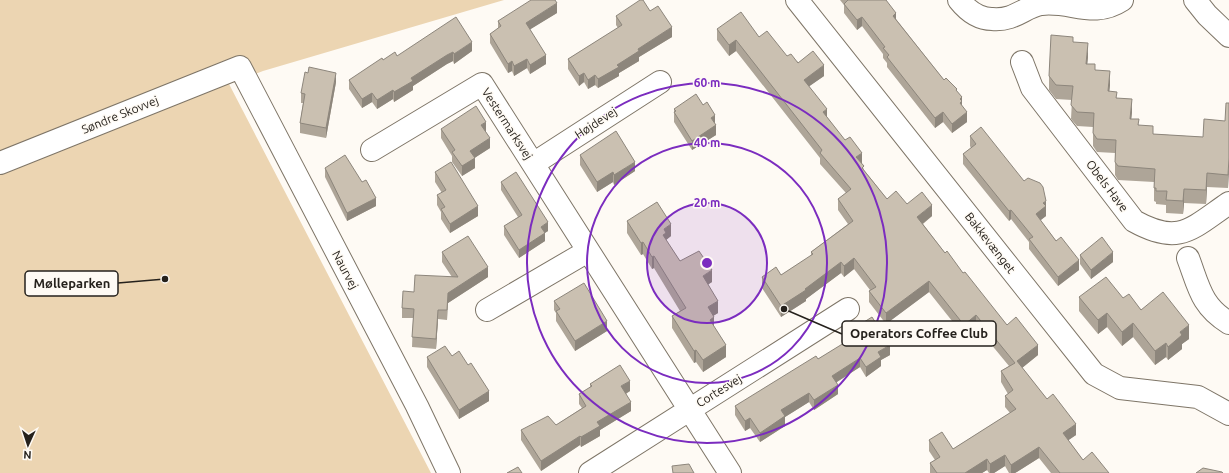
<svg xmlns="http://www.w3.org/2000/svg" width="1229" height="473" font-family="Ubuntu,sans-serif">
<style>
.green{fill:#ecd5b2}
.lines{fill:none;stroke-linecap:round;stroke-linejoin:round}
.minor-casing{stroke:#7e7567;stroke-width:24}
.minor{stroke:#fff;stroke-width:22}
.wall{fill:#aea598}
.shaded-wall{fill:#8d867c}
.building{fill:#cac0b1;stroke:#8d867c}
.ring{fill:none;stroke:#7b2cbf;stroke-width:2}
.labels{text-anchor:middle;stroke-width:3;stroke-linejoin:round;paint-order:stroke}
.street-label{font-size:12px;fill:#25211c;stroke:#fefaf4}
.centre{fill:#7b2cbf;stroke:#fefaf4;stroke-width:2}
.ring-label{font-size:12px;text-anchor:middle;font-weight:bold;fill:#7b2cbf;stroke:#fefaf4;stroke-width:3;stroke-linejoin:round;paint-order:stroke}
.leader{fill:none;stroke:#25211c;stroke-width:1.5}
.callout-dot{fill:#25211c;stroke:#fefaf4;stroke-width:1.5}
.callout{fill:#fefaf4;stroke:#25211c;stroke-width:1.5}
.callout-label{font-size:13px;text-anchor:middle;font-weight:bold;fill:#25211c}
</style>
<rect width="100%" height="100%" fill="#fefaf4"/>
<path class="green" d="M 0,0 L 504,0 L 263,71 L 229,84 L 431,473 L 0,473 Z"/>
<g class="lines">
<defs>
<path id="minor" d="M 797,0 L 1094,374 L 1120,388 L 1198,397 L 1229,414
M 959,0 C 967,10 978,19 992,19 C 1015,21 1024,7 1041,4 C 1071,0 1093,19 1122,0
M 1195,0 L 1207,15 L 1229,36
M 1022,62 L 1032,88 L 1134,221 C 1179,246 1191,229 1229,203
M 372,150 L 482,84 L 730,473
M 0,163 L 240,67 L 417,406 L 449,473
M 533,164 L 660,82
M 1188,258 C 1199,287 1201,306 1229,323
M 487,310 L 588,251
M 590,473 L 848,309"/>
</defs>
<use href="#minor" class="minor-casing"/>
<use href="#minor" class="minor"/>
</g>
<path class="wall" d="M 840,0 L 886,0 L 896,19 L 944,80 L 957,92 L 962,97 L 962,106 L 967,122 L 952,133 L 943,122 L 935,128 L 887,67 L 887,63 L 883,58 L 883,54 L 862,26 L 857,30 L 844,13 L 844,5 Z
M 650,11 L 672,37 L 639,57 L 639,61 L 619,73 L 619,76 L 598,88 L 595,85 L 588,89 L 584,82 L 579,86 L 568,69 L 568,59 L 618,28 L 616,25 L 616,16 Z
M 557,13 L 530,29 L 546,64 L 530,74 L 527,68 L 514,76 L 512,71 L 508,73 L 490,43 L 490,34 L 498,29 L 498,21 Z
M 717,29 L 759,37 L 787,56 L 824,76 L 809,86 L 827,117 L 862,164 L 864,170 L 887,199 L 907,204 L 932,216 L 923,224 L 945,253 L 963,273 L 1007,325 L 1038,355 L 1022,368 L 1076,435 L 1068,440 L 1083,460 L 1109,473 L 1051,473 L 1039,458 L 1015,473 L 1009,473 L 1005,466 L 994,473 L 989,473 L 987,470 L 982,473 L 930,473 L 930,463 L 935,460 L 929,451 L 929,440 L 953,449 L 1010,413 L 1005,407 L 1005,396 L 1008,394 L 1001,382 L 1001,371 L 1009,366 L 976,326 L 964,336 L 929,292 L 886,324 L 869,302 L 869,291 L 870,290 L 854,269 L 844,277 L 841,273 L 806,299 L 806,301 L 781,317 L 762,288 L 762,277 L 781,275 L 811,256 L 811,252 L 848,224 L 838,210 L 838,199 L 846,193 L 820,164 L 820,158 L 736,51 L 729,56 L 717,40 Z
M 1073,42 L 1088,57 L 1087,64 L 1095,70 L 1110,85 L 1109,91 L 1117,98 L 1132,112 L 1131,119 L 1139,125 L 1153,134 L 1203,137 L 1225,121 L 1229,103 L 1228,188 L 1207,187 L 1206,204 L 1184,203 L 1183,214 L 1166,213 L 1166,205 L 1156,204 L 1156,202 L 1154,201 L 1154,182 L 1118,180 L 1115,175 L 1115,153 L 1097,152 L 1093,146 L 1093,127 L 1077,126 L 1071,119 L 1072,100 L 1056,99 L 1049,90 L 1049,76 Z
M 472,51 L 454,64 L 453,61 L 447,64 L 413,86 L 413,90 L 394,102 L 393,99 L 377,109 L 372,102 L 362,108 L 349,89 L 349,80 L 383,60 L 397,56 Z
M 336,82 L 326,138 L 300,133 L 300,123 L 303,103 L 301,103 L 301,93 Z
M 674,109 L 715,124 L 716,135 L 692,150 L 674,122 Z
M 441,129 L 486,132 L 490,148 L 474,158 L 475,168 L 462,176 L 452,162 L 452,156 L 441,138 Z
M 970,136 L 1024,181 L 1046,206 L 1046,216 L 1040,220 L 1079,270 L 1058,286 L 1029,249 L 1029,242 L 1011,219 L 1009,221 L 963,164 L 963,154 L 971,148 L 970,146 Z
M 580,155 L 635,171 L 614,185 L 613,182 L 597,192 L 580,165 Z
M 325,168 L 376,206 L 347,221 L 325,177 Z
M 435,172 L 478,216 L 450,233 L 441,219 L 441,212 L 437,205 L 437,195 L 442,193 L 435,182 Z
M 501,182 L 548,231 L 545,233 L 545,241 L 519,258 L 504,235 L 504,226 L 518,217 L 501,190 Z
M 627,221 L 671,236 L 666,240 L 680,261 L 712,282 L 708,284 L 718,313 L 713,316 L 714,327 L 726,357 L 703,372 L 696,362 L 694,363 L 672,328 L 672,316 L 680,311 L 654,268 L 652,269 L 643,254 L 641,255 L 627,233 Z
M 442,252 L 488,277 L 448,303 L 447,320 L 438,319 L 436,349 L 412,347 L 413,318 L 402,318 L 402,308 L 414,292 L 452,277 L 442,262 Z
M 1080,255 L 1113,262 L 1091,279 L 1080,264 Z
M 1079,297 L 1123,298 L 1189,339 L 1182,344 L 1182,349 L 1168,360 L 1166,357 L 1155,365 L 1133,337 L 1122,346 L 1107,327 L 1098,334 L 1079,311 Z
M 554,301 L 607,331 L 575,351 L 556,321 L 556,313 L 554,310 Z
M 845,334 L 890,355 L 881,360 L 881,366 L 866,377 L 860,367 L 837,382 L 838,394 L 814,410 L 809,402 L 785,417 L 785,426 L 760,442 L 750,428 L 745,431 L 735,415 L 735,406 L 818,359 L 842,345 L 842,340 L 845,338 Z
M 452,356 L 489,401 L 459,419 L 427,367 L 427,357 Z
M 590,384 L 630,391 L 626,394 L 631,411 L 600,430 L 600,436 L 581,447 L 580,445 L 541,471 L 521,440 L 521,430 L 556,425 L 582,408 L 579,404 L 579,394 L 590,388 Z"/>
<path class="shaded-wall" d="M 557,3 L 557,13 L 526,32 L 526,23 Z
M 896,13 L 896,23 L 893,16 Z
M 862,17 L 862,26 L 857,30 L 857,20 Z
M 672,27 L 672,37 L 639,57 L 639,61 L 619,73 L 619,76 L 598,88 L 598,79 L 638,49 Z
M 736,40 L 736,51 L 729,56 L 729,45 Z
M 472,42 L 472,51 L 454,64 L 454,54 Z
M 1088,43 L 1088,57 L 1086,77 L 1086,64 Z
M 453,52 L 453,61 L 447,64 L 413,86 L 413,90 L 394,102 L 394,92 L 411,78 L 447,55 Z
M 546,55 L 546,64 L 530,74 L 530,65 Z
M 527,59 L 527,68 L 514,76 L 514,66 Z
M 512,61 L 512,71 L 508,73 L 508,64 Z
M 824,65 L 824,76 L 804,90 L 804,80 Z
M 1110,71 L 1110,85 L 1108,105 L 1108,91 Z
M 336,73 L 336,82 L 326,138 L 326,128 Z
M 584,73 L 584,82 L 579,86 L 579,76 Z
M 595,75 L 595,85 L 588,89 L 588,80 Z
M 393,90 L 393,99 L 377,109 L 377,100 Z
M 372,93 L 372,102 L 362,108 L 362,99 Z
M 962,97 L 962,111 L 960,113 L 960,99 Z
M 1132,99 L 1132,112 L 1130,132 L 1130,119 Z
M 827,109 L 827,120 L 823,112 Z
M 943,112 L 943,122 L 935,128 L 935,118 Z
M 967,112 L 967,122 L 952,133 L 952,124 Z
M 715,115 L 715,124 L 711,118 Z
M 486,122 L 486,132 L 481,135 L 481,125 Z
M 716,125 L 716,135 L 692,150 L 692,141 Z
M 490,138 L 490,148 L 470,161 L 470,151 Z
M 862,153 L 862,164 L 856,168 L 856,157 Z
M 475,158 L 475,168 L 462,176 L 462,166 Z
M 1229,158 L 1229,172 L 1228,188 L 1228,175 Z
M 635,162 L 635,171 L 614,185 L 614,175 Z
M 613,172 L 613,182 L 597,192 L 597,182 Z
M 1207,173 L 1207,187 L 1206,204 L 1206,190 Z
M 1184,189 L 1184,203 L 1183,214 L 1183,201 Z
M 376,198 L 376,206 L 347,221 L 347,213 Z
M 1046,201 L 1046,216 L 1036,224 L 1036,214 L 1043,203 Z
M 932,205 L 932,216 L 917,228 L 917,217 Z
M 478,206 L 478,216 L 450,233 L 450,224 Z
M 1011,210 L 1011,219 L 1009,221 L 1009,211 Z
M 548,222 L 548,231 L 541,235 L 541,227 Z
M 671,224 L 671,236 L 666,240 L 663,247 L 664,229 Z
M 545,233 L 545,241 L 519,258 L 519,250 Z
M 643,242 L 643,254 L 641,255 L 641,243 Z
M 1113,252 L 1113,262 L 1091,279 L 1091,270 Z
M 654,256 L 654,268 L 652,269 L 652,257 Z
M 854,258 L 854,269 L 844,277 L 844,266 Z
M 1079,260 L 1079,270 L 1058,286 L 1058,277 Z
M 841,262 L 841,273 L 806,299 L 806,301 L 781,317 L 781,306 Z
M 488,267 L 488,277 L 448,303 L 447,320 L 448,293 Z
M 712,270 L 712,282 L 703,288 L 703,276 Z
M 929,281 L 929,292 L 886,324 L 886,313 Z
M 718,301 L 718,313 L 708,319 L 708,307 Z
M 438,310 L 438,319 L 436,349 L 436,339 Z
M 1107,313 L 1107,327 L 1098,334 L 1098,320 Z
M 976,315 L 976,326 L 964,336 L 964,325 Z
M 714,317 L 714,329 L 710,320 Z
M 607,321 L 607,331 L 575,351 L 575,341 Z
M 1133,323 L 1133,337 L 1122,346 L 1122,332 Z
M 1189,325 L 1189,339 L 1182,344 L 1182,349 L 1168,360 L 1168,347 L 1180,332 Z
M 1166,343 L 1166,357 L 1155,365 L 1155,351 Z
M 726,345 L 726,357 L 703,372 L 703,360 Z
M 890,345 L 890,355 L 881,360 L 881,366 L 866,377 L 866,367 L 878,352 Z
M 1038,345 L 1038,355 L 1017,372 L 1017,361 Z
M 696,350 L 696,362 L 694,363 L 694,351 Z
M 860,358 L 860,367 L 832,385 L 832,376 Z
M 630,381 L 630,391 L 621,396 L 621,386 Z
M 838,385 L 838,394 L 814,410 L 814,400 Z
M 489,391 L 489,401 L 459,419 L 459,410 Z
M 809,393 L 809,402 L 785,417 L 785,426 L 760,442 L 760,433 L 781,410 Z
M 631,402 L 631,411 L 600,430 L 600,436 L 581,447 L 581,437 L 597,422 Z
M 750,418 L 750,428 L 745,431 L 745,421 Z
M 1076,424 L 1076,435 L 1063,444 L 1063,433 Z
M 580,436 L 580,445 L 541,471 L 541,461 Z
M 1039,447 L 1039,458 L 1015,473 L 1011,473 L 1011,465 Z
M 1005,455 L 1005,466 L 994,473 L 990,473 L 990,464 Z
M 987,459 L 987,470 L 982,473 L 965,473 Z"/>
<path class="building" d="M 531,0 L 555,0 L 557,3 L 526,23 L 546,55 L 530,65 L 527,59 L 514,66 L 512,61 L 508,64 L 490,34 L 501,26 L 498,21 Z
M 640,0 L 643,0 L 650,11 L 658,6 L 672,27 L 638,49 L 639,51 L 617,65 L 619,67 L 598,79 L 595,75 L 588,80 L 584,73 L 579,76 L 568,59 L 622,25 L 616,16 Z
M 848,0 L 886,0 L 896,13 L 893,16 L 944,80 L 946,78 L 957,89 L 956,90 L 962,97 L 960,99 L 962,101 L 960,103 L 967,112 L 952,124 L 943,112 L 935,118 L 887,57 L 889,55 L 883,48 L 885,47 L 862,17 L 857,20 L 844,4 Z
M 741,12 L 759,37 L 767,31 L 787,56 L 791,54 L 798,63 L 813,51 L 824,65 L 804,80 L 827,109 L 823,112 L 845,140 L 850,137 L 862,153 L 856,157 L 864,166 L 862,168 L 887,199 L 896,191 L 907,204 L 922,192 L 932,205 L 917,217 L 945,253 L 947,251 L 963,273 L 965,272 L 1007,325 L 1016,317 L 1038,345 L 1017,361 L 1047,399 L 1053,394 L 1076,424 L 1063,433 L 1083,460 L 1092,452 L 1109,473 L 1060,473 L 1039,447 L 1011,465 L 1005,455 L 990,464 L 987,459 L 965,473 L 937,473 L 930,463 L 940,457 L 929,440 L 942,432 L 953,449 L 1016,409 L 1005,396 L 1013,390 L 1001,371 L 1015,363 L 976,315 L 964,325 L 929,281 L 886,313 L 869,291 L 876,287 L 854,258 L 844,266 L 841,262 L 805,289 L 806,290 L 781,306 L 762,277 L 776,267 L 781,275 L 813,254 L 811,252 L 853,221 L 838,199 L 851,189 L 820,153 L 822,150 L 736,40 L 729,45 L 717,29 Z
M 456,17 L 472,42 L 454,54 L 453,52 L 447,55 L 411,78 L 413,81 L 394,92 L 393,90 L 377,100 L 372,93 L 362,99 L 349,80 L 382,58 L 383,60 L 395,52 L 397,56 Z
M 1051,35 L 1073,37 L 1073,42 L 1088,43 L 1086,64 L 1095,64 L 1095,70 L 1110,71 L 1108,91 L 1117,92 L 1116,98 L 1132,99 L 1130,119 L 1139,119 L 1138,125 L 1153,126 L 1153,134 L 1203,137 L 1204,119 L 1225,121 L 1226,103 L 1229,103 L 1229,158 L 1228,175 L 1207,173 L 1206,190 L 1184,189 L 1183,201 L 1166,200 L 1167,191 L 1156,191 L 1156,188 L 1154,188 L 1155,169 L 1118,166 L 1115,162 L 1116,140 L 1097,139 L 1093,133 L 1094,113 L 1077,112 L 1071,105 L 1073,86 L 1056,85 L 1049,76 Z
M 309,67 L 336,73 L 326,128 L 300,123 L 305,94 L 301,93 L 305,72 L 308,73 Z
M 696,94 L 703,105 L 707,102 L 715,115 L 711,118 L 716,125 L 692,141 L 674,112 L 676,111 L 674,109 Z
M 476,106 L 486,122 L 481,125 L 490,138 L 470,151 L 475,158 L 462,166 L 452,152 L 455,150 L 441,129 Z
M 981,127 L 1024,181 L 1028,178 L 1040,183 L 1043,187 L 1046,201 L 1043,203 L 1046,206 L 1036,214 L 1056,241 L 1061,237 L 1079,260 L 1058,277 L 1029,239 L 1033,237 L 1011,210 L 1009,211 L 963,154 L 976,144 L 970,136 Z
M 616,131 L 635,162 L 614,175 L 613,172 L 597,182 L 580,155 Z
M 345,155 L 362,182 L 366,180 L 376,198 L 347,213 L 325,168 Z
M 451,162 L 478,206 L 450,224 L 441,209 L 445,207 L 437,195 L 446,190 L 435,172 Z
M 516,172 L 548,222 L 541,227 L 545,233 L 519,250 L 504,226 L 522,215 L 501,182 Z
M 657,202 L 671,224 L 664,229 L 666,233 L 663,235 L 680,261 L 699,251 L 712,270 L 703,276 L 718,301 L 708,307 L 714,317 L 710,320 L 726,345 L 703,360 L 696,350 L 694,351 L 672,316 L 686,308 L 654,256 L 652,257 L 643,242 L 641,243 L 627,221 Z
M 468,236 L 488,267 L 448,293 L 447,310 L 438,310 L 436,339 L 412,337 L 414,309 L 402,308 L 403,291 L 414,292 L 415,275 L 458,277 L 442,252 Z
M 1102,237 L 1113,252 L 1091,270 L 1080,255 Z
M 1106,277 L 1123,298 L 1129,294 L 1141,310 L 1163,292 L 1189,325 L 1180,332 L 1182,335 L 1168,347 L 1166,343 L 1155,351 L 1133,323 L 1122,332 L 1107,313 L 1098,320 L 1079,297 Z
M 584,283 L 607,321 L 575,341 L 556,311 L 560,309 L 554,301 Z
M 872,317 L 890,345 L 878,352 L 881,357 L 866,367 L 860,358 L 832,376 L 838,385 L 814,400 L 809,393 L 781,410 L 785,416 L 760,433 L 750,418 L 745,421 L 735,406 L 816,356 L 818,359 L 844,343 L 842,340 L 847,337 L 845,334 Z
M 445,346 L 452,356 L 459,351 L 468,365 L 471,363 L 489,391 L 459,410 L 427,357 Z
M 620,365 L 630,381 L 621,386 L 631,402 L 597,422 L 600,426 L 581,437 L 580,436 L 541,461 L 521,430 L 548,416 L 556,425 L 586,406 L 579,394 L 592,386 L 590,384 Z
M 689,464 L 694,473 L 673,473 L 672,466 Z
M 518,467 L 522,473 L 507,473 Z
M 1203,468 L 1222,472 L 1223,473 L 1196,473 Z"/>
<circle cx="707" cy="263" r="60" fill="#7b2cbf" fill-opacity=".12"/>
<g class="ring">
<circle cx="707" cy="263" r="60"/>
<circle cx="707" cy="263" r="120"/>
<circle cx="707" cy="263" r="180"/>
</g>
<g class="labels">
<g class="street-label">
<text transform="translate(120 115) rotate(-22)" y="4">Søndre Skovvej</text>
<text transform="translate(596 123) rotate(-33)" y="4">Højdevej</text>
<text transform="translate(507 124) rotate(57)" y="4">Vestermarksvej</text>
<text transform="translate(1107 186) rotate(53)" y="4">Obels Have</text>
<text transform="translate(990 243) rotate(52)" y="4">Bakkevænget</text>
<text transform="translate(345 270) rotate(62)" y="4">Naurvej</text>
<text transform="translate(719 391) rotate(-32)" y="4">Cortesvej</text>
</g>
</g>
<circle cx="707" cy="263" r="6" class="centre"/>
<g class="ring-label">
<text x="707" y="87">60 m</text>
<text x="707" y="147">40 m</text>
<text x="707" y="207">20 m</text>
</g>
<path class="leader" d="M165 279L118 283M784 309L842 334"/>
<g class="callout-dot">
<circle cx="165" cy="279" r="4"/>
<circle cx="784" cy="309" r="4"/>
</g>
<g class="callout">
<rect x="25" y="271" width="93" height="25" rx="4"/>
<rect x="842" y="321" width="154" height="25" rx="4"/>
</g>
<g class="callout-label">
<text x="72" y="288">Mølleparken</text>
<text x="919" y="338">Operators Coffee Club</text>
</g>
<g transform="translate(28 445) rotate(183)" stroke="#fefaf4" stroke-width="3" paint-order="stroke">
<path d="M0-3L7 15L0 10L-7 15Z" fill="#25211c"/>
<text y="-6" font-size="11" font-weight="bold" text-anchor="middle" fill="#25211c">N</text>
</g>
</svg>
